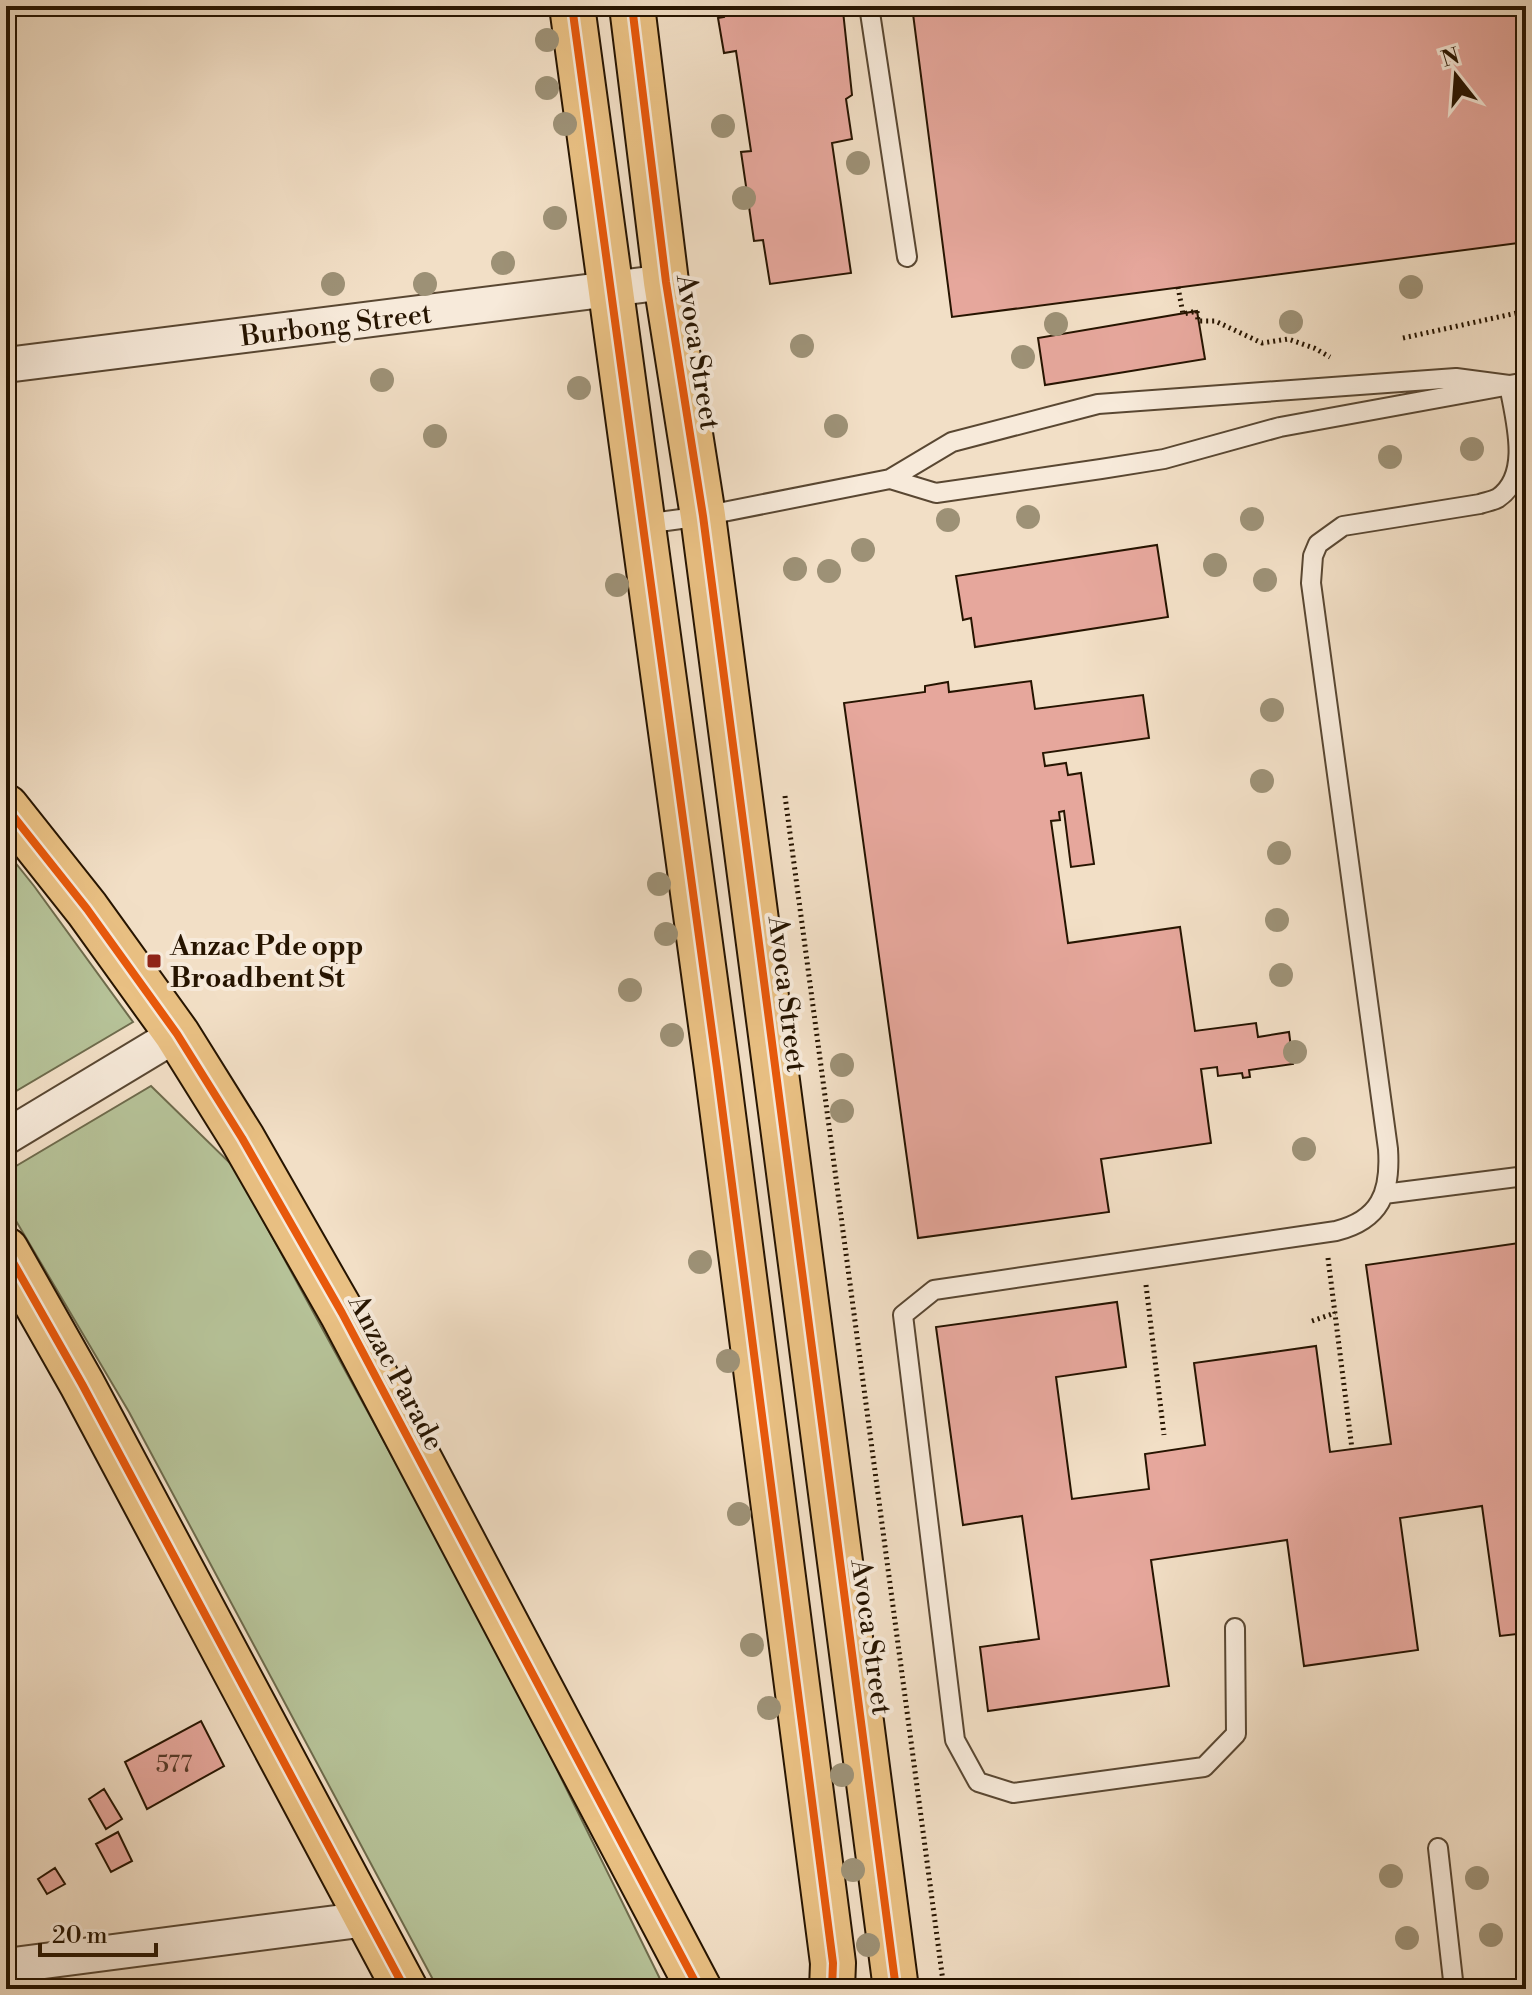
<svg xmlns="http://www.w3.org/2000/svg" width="1532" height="1995" font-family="'Libre Bodoni',serif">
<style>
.green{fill:#b6c298;stroke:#6e6b4c;stroke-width:2}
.building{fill:#e6a79c;stroke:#261400;stroke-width:2}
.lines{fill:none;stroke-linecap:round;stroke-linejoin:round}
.lane-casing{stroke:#594732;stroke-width:22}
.street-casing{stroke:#594732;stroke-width:38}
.primary-casing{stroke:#261400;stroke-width:48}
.path{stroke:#261400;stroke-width:5;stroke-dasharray:2 4;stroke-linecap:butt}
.lane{stroke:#f7eada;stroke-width:18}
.street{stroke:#f7eada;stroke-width:34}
.primary{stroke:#e9c083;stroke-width:44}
.cycleway-casing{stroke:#f7eada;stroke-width:13}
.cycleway{stroke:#e8590c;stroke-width:8}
.tree{fill:#9d9176}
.poi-dot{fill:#8f2418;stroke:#f7eada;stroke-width:3}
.labels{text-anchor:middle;stroke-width:8;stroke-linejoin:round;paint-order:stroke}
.number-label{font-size:24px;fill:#563927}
.street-label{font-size:28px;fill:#261400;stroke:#f7eada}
.poi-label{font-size:28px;font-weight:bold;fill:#261400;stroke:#f7eada;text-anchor:start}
</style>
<rect width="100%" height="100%" fill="#f2dfc6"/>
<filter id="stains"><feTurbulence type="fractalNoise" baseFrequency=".0025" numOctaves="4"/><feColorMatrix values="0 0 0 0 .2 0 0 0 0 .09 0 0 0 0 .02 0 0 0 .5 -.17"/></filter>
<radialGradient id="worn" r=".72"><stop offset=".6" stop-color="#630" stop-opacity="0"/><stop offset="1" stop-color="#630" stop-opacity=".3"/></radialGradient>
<path class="green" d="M 6,851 L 34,886 L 133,1022 L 6,1097 Z
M 151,1086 L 234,1167 L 499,1652 L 665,1989 L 438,1989 L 129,1412 L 6,1204 L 6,1172 Z"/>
<path class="building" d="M 722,6 L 848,6 L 848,10 L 843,11 L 852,95 L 846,99 L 852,139 L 832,143 L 851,273 L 770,284 L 763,240 L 754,241 L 741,152 L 751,151 L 736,51 L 724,53 L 718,18 L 724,17 Z
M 912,6 L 1526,6 L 1526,242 L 952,317 Z
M 1197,311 L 1205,359 L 1045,385 L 1038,338 Z
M 1157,545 L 1168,617 L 975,647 L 971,618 L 963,620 L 956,576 Z
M 1031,681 L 1035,709 L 1143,695 L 1149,738 L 1043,753 L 1045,766 L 1066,763 L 1068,775 L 1081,773 L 1094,864 L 1071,867 L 1064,811 L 1059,812 L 1060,820 L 1051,821 L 1068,943 L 1180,927 L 1195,1031 L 1256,1023 L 1258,1037 L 1289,1032 L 1293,1064 L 1249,1070 L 1250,1077 L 1243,1078 L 1242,1073 L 1218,1076 L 1217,1067 L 1201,1069 L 1211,1143 L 1101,1159 L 1109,1212 L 918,1238 L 844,703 L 925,692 L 925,686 L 948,682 L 949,692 Z
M 1526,1242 L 1526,1330 L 1522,1330 L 1526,1357 L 1526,1633 L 1500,1636 L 1482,1506 L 1400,1518 L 1418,1650 L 1304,1666 L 1287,1540 L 1151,1560 L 1169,1686 L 988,1711 L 980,1647 L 1039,1639 L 1022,1516 L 963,1525 L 936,1327 L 1117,1302 L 1126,1367 L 1056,1377 L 1072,1499 L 1149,1489 L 1145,1454 L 1205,1445 L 1194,1363 L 1316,1346 L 1330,1452 L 1391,1444 L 1366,1265 Z
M 201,1721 L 224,1766 L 147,1809 L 125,1762 Z
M 104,1789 L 122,1819 L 106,1829 L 89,1799 Z
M 118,1832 L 132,1861 L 111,1872 L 96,1844 Z
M 55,1868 L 65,1884 L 47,1894 L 38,1879 Z"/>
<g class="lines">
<defs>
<path id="lane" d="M 869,6 L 907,257
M 890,479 L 936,493 L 1101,469 L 1164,459 L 1280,427 L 1526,382
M 644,524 L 703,516 L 890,479 L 952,442 L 1098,404 L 1456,378 L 1509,385
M 1384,1194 L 1526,1176
M 1235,1628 L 1236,1734 L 1204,1767 L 1013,1793 L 978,1782 L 955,1740 L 903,1315 L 934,1290 L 1336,1231 C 1380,1220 1391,1193 1388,1149 L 1311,583 L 1313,556 L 1318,544 L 1343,526 L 1480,504 C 1485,502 1493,501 1498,498 C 1532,475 1515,419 1509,385
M 1438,1848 L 1454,1989"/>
<path id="street" d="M 6,365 L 666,282
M 6,1137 L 177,1034
M 6,1966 L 367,1919"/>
<path id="primary" d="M 572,6 C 665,658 749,1310 833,1963 L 832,1989
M 632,6 L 666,282 L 703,516 L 896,1989
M 6,807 L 87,909 L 177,1034 L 242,1138 L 342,1313 L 699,1989
M 6,1250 L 82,1384 L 405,1989"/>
</defs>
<use href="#lane" class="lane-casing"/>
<use href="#street" class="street-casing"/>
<use href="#primary" class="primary-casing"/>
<path class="path" d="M 1178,287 L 1183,314 L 1197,311 L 1198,321 L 1215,321 L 1262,343 L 1288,339 L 1314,348 L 1330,357
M 1403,338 L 1526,311
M 785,796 L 944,1989
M 1328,1258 L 1352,1449
M 1146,1285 L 1164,1435
M 1312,1321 L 1335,1313"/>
<use href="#lane" class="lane"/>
<use href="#street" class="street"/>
<use href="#primary" class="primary"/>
<defs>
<path id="cycleway" d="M 572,6 C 665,658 749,1310 833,1963 L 832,1989
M 632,6 L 666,282 L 703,516 L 896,1989
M 6,807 L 87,909 L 177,1034 L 242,1138 L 342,1313 L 699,1989
M 6,1250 L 82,1384 L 405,1989"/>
</defs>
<use href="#cycleway" class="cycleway-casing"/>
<use href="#cycleway" class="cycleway"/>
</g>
<g class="tree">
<circle cx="547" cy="40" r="12"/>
<circle cx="547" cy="88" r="12"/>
<circle cx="565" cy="124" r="12"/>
<circle cx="723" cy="126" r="12"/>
<circle cx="858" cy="163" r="12"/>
<circle cx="744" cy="198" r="12"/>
<circle cx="555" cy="218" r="12"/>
<circle cx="503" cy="263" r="12"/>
<circle cx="333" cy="284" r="12"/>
<circle cx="425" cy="284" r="12"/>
<circle cx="1411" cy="287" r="12"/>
<circle cx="1291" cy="322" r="12"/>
<circle cx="1056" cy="324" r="12"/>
<circle cx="802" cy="346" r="12"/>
<circle cx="1023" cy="357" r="12"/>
<circle cx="382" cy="380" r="12"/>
<circle cx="579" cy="388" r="12"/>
<circle cx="836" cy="426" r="12"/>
<circle cx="435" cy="436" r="12"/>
<circle cx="1472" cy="449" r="12"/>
<circle cx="1390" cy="457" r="12"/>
<circle cx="1028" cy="517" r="12"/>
<circle cx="1252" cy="519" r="12"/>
<circle cx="948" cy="520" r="12"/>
<circle cx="863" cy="550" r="12"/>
<circle cx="1215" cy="565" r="12"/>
<circle cx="795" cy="569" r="12"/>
<circle cx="829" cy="571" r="12"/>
<circle cx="1265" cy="580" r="12"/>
<circle cx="617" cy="585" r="12"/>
<circle cx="1272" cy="710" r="12"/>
<circle cx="1262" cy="781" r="12"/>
<circle cx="1279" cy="853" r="12"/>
<circle cx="659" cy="884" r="12"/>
<circle cx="1277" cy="920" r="12"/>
<circle cx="666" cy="934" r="12"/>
<circle cx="1281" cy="975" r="12"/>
<circle cx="630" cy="990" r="12"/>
<circle cx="672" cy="1035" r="12"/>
<circle cx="1295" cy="1052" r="12"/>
<circle cx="842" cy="1065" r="12"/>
<circle cx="842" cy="1111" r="12"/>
<circle cx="1304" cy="1149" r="12"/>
<circle cx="700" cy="1262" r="12"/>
<circle cx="728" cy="1361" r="12"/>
<circle cx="739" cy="1514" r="12"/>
<circle cx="752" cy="1645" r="12"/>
<circle cx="769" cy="1708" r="12"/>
<circle cx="842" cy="1775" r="12"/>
<circle cx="853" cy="1870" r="12"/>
<circle cx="1391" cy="1876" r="12"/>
<circle cx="1477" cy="1878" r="12"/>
<circle cx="1491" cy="1935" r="12"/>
<circle cx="1407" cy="1938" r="12"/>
<circle cx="868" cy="1945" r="12"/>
</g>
<rect class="poi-dot" x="146" y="953" width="16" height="16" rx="4"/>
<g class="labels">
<g class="number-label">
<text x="174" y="1772">577</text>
</g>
<g class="street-label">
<text transform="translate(336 324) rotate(-7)" y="10">Burbong Street</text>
<text transform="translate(699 352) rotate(81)" y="10">Avoca Street</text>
<text transform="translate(788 994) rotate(83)" y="10">Avoca Street</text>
<text transform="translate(397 1372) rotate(62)" y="10">Anzac Parade</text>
<text transform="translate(872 1637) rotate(82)" y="10">Avoca Street</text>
</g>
<g class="poi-label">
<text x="170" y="955">Anzac Pde opp<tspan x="170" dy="32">Broadbent St</tspan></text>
</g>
</g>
<rect width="1532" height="1995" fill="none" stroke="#f2dfc6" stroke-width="32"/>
<rect x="8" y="8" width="1516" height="1979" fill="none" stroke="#261400" stroke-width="4"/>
<rect x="16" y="16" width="1500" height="1963" fill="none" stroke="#261400" stroke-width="2"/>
<g transform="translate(1456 76) rotate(343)" stroke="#f7eada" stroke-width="6" paint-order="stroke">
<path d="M0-6L14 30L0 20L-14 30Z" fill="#261400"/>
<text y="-12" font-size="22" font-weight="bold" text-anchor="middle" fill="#261400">N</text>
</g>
<path d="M40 1943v12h116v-12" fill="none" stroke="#261400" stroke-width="4"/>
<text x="52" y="1943" font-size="24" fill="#261400" stroke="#f7eada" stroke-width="6" paint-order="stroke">20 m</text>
<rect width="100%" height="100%" filter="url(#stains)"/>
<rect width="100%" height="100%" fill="url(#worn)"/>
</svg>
